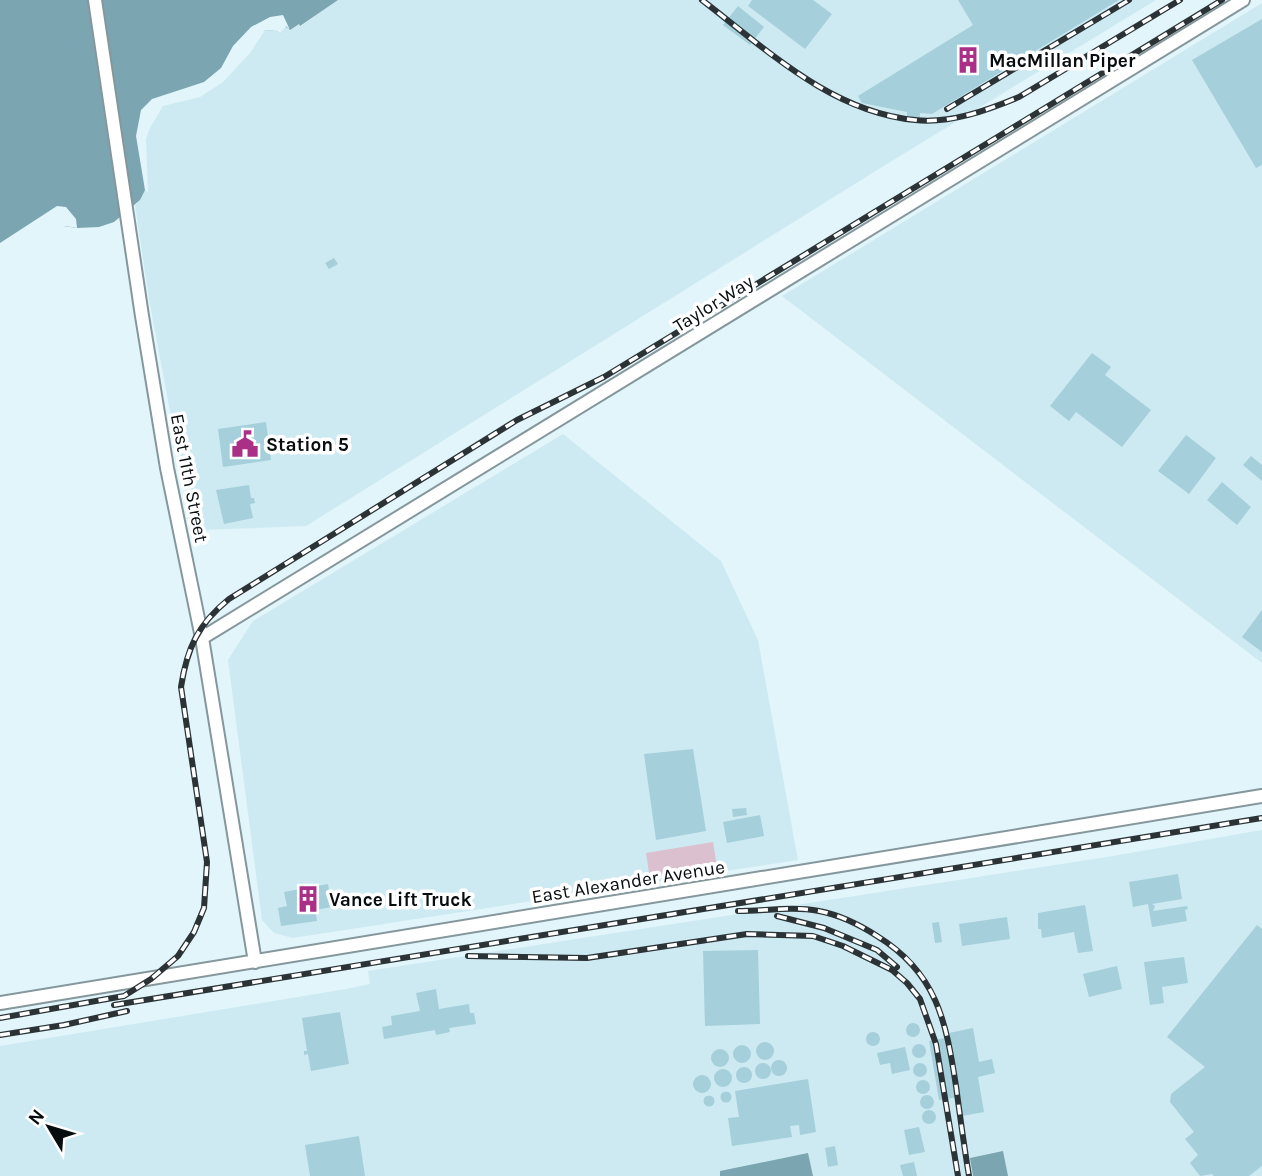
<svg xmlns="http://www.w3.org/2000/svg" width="1262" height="1176" font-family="Karla,sans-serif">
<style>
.built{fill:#cdeaf2}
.green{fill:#dbc1d0}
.water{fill:#7ba5b0}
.pier{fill:#e1f5fa}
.building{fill:#a5cfdb}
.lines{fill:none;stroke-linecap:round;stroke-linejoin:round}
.tertiary-casing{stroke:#85979c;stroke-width:16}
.tertiary{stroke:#fff;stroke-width:12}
.rail-casing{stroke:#2b3336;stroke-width:6}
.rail{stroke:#fff;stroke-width:3.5;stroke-dasharray:10;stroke-linecap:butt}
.labels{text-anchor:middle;stroke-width:7;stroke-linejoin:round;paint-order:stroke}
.poi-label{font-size:19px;font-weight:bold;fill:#070d0f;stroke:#fff;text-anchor:start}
.street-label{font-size:19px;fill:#070d0f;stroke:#fff}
</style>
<rect width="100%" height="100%" fill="#e1f5fa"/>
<path class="built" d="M 338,0 L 1156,0 L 882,167 L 306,526 L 201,530 L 174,433 L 149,299 L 135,205 L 140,200 L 143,145 L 147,126 L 166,102 L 220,80 L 265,30 L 286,26 L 290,30 L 299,24 L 301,26 Z
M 1262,3 L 1262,663 L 782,296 Z
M 563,434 L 721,561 L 758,640 L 798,860 L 293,938 L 274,933 L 262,920 L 228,660 L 253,621 Z
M 1262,830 L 1262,1176 L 0,1176 L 0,1046 L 346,989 L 370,984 L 368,971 L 1107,857 Z"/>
<path class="green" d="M 713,842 L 717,867 L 650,879 L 646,853 Z"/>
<path class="water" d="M 0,0 L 338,0 L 300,26 L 299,24 L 290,30 L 285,26 L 280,34 L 277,31 L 265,30 L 220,80 L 166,102 L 147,126 L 143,145 L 145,190 L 140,200 L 114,222 L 99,227 L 77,228 L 57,225 L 0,263 Z
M 1003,1151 L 1008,1176 L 973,1176 L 970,1158 Z
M 808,1153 L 813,1176 L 720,1176 L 720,1171 Z"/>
<path class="pier" d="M 283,15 L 290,30 L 286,26 L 280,34 L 277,31 L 265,30 L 250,53 L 223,82 L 200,97 L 163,106 L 150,128 L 146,139 L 148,192 L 145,190 L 136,136 L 141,110 L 152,99 L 204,82 L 221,68 L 233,46 L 251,27 L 270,17 Z
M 57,206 L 66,207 L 76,219 L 77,228 L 65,226 L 58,229 L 0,267 L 0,243 Z"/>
<path class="building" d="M 752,0 L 813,0 L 832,14 L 805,49 L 748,6 Z
M 958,0 L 1119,0 L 932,114 L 920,113 L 920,117 L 907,117 L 907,112 L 862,103 L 858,96 L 973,25 Z
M 738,6 L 764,27 L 750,45 L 723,25 Z
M 1262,19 L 1262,165 L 1256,168 L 1192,60 Z
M 334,258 L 338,264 L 329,269 L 325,263 Z
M 1092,353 L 1111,367 L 1105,375 L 1151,410 L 1122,447 L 1076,412 L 1069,421 L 1050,406 Z
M 266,422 L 271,460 L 223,467 L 218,429 Z
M 1186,435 L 1216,458 L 1189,494 L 1158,471 Z
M 1251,456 L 1262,465 L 1262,481 L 1243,465 Z
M 1222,482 L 1251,507 L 1237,525 L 1207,500 Z
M 249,485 L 251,498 L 254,498 L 255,503 L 250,504 L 253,518 L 224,524 L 216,490 Z
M 1262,610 L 1262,652 L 1242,637 Z
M 693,749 L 706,831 L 656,840 L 644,754 Z
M 746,808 L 747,815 L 733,817 L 732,809 Z
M 760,815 L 764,836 L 727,843 L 723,822 Z
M 1178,874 L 1182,899 L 1152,904 L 1155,906 L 1153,911 L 1187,906 L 1188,909 L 1185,910 L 1187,921 L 1152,927 L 1148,904 L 1133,907 L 1129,882 Z
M 328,884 L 332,907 L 315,910 L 317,921 L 281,926 L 278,908 L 287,906 L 284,892 Z
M 1085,905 L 1093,951 L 1078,953 L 1074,932 L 1042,938 L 1041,929 L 1038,929 L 1038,913 Z
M 1007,917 L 1010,939 L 962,946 L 959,924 Z
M 939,922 L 942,942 L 935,943 L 932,923 Z
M 1257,925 L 1262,929 L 1262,1166 L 1249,1176 L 1214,1176 L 1212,1174 L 1200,1176 L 1190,1163 L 1198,1155 L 1185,1139 L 1194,1132 L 1170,1102 L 1171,1094 L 1205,1067 L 1167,1037 Z
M 758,950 L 760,1024 L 705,1026 L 703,951 Z
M 1184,957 L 1188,983 L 1162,987 L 1164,1003 L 1150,1005 L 1144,962 Z
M 1117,966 L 1122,989 L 1089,997 L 1083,974 Z
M 436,989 L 439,1009 L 469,1004 L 470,1013 L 474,1013 L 476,1024 L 449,1028 L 450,1032 L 436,1035 L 435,1030 L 384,1039 L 382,1027 L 392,1025 L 391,1016 L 420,1011 L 416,993 Z
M 340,1012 L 349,1064 L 311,1071 L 308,1054 L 304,1055 L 304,1051 L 307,1051 L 302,1018 Z
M906 1030a7 7 0 1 1 14 0a7 7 0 1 1-14 0Z
M 973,1028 L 979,1062 L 992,1059 L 995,1073 L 978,1077 L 984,1112 L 962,1116 L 959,1097 L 939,1100 L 929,1041 L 950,1037 L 949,1033 Z
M866 1039a7 7 0 1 1 14 0a7 7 0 1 1-14 0Z
M756 1051a9 9 0 1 1 18 0a9 9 0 1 1-18 0Z
M912 1051a7 7 0 1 1 14 0a7 7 0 1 1-14 0Z
M733 1054a9 9 0 1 1 18 0a9 9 0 1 1-18 0Z
M 905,1047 L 910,1070 L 892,1074 L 890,1063 L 880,1065 L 877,1053 Z
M711 1058a9 9 0 1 1 18 0a9 9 0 1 1-18 0Z
M771 1068a8 8 0 1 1 16 0a8 8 0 1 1-16 0Z
M913 1070a7 7 0 1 1 14 0a7 7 0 1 1-14 0Z
M755 1071a8 8 0 1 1 16 0a8 8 0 1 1-16 0Z
M736 1075a8 8 0 1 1 16 0a8 8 0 1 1-16 0Z
M714 1078a9 9 0 1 1 18 0a9 9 0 1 1-18 0Z
M693 1084a9 9 0 1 1 18 0a9 9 0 1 1-18 0Z
M 808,1079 L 816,1132 L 800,1135 L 799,1125 L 790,1126 L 792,1137 L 732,1146 L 728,1118 L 739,1117 L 735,1091 Z
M916 1087a7 7 0 1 1 14 0a7 7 0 1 1-14 0Z
M720.5 1097a5.5 5.5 0 1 1 11 0a5.5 5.5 0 1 1-11 0Z
M920 1102a7 7 0 1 1 14 0a7 7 0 1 1-14 0Z
M703.5 1101a5.5 5.5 0 1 1 11 0a5.5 5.5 0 1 1-11 0Z
M922 1117a7 7 0 1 1 14 0a7 7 0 1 1-14 0Z
M 919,1127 L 925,1152 L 909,1155 L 904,1130 Z
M 359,1136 L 365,1176 L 310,1176 L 305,1145 Z
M 835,1146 L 838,1165 L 828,1167 L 825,1148 Z
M 914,1162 L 917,1176 L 903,1176 L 900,1165 Z"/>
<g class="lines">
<defs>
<path id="tertiary" d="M 95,0 L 142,316 L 167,468 L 202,638 L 255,962
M 202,638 L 1243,0
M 0,1003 L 1262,796"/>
</defs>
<use href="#tertiary" class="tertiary-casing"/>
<use href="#tertiary" class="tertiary"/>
<defs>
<path id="rail" d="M 702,0 C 766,49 831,112 915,120 C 950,124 988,110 1019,97 L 1180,0
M 947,109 L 1129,0
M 738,911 C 764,911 793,906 819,911 C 840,915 860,925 877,936 C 937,973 946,1021 956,1086 C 960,1116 964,1146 969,1176
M 777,916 L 824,928 L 877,950 L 897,967
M 468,956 L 587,958 L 747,934 L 813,936 L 843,946 L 892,970 L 907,983 L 920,999 L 936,1044 L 958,1176
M 114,1005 L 1262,818
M 0,1018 L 124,996 L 151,979 L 178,956 L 194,932 L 204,908 L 207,862 L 181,687 C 187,648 198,624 229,599 L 517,420 L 604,377 L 1222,0
M 0,1035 L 64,1025 L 127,1011"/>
</defs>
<use href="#rail" class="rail-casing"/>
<use href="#rail" class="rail"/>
</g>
<defs>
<symbol id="building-bare" viewBox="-9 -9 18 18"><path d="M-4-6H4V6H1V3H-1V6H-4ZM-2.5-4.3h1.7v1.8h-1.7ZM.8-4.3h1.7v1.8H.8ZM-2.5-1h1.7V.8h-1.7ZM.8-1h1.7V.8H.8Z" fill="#a93086" stroke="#fff" stroke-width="2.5" paint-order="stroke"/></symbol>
<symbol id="civic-bare" viewBox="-9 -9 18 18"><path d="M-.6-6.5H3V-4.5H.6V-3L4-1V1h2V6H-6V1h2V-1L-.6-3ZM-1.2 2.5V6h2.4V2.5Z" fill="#a93086" stroke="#fff" stroke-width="2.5" paint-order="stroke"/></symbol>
</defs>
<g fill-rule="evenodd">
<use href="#building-bare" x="949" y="41" width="38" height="38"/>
<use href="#civic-bare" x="226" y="425" width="38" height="38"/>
<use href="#building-bare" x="289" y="880" width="38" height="38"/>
</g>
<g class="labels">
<g class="poi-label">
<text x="989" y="67">MacMillan Piper</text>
<text x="266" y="451">Station 5</text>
<text x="329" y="906">Vance Lift Truck</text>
</g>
<g class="street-label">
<text transform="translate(713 303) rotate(-32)" y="7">Taylor Way</text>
<text transform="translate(190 478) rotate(79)" y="7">East 11th Street</text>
<text transform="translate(628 881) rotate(-9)" y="7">East Alexander Avenue</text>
</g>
</g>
<g transform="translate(49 1127) rotate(308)" stroke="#ffffff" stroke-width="5" paint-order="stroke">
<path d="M0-5L12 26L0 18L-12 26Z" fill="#070d0f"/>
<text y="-10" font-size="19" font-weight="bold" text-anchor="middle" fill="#070d0f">N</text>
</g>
</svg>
